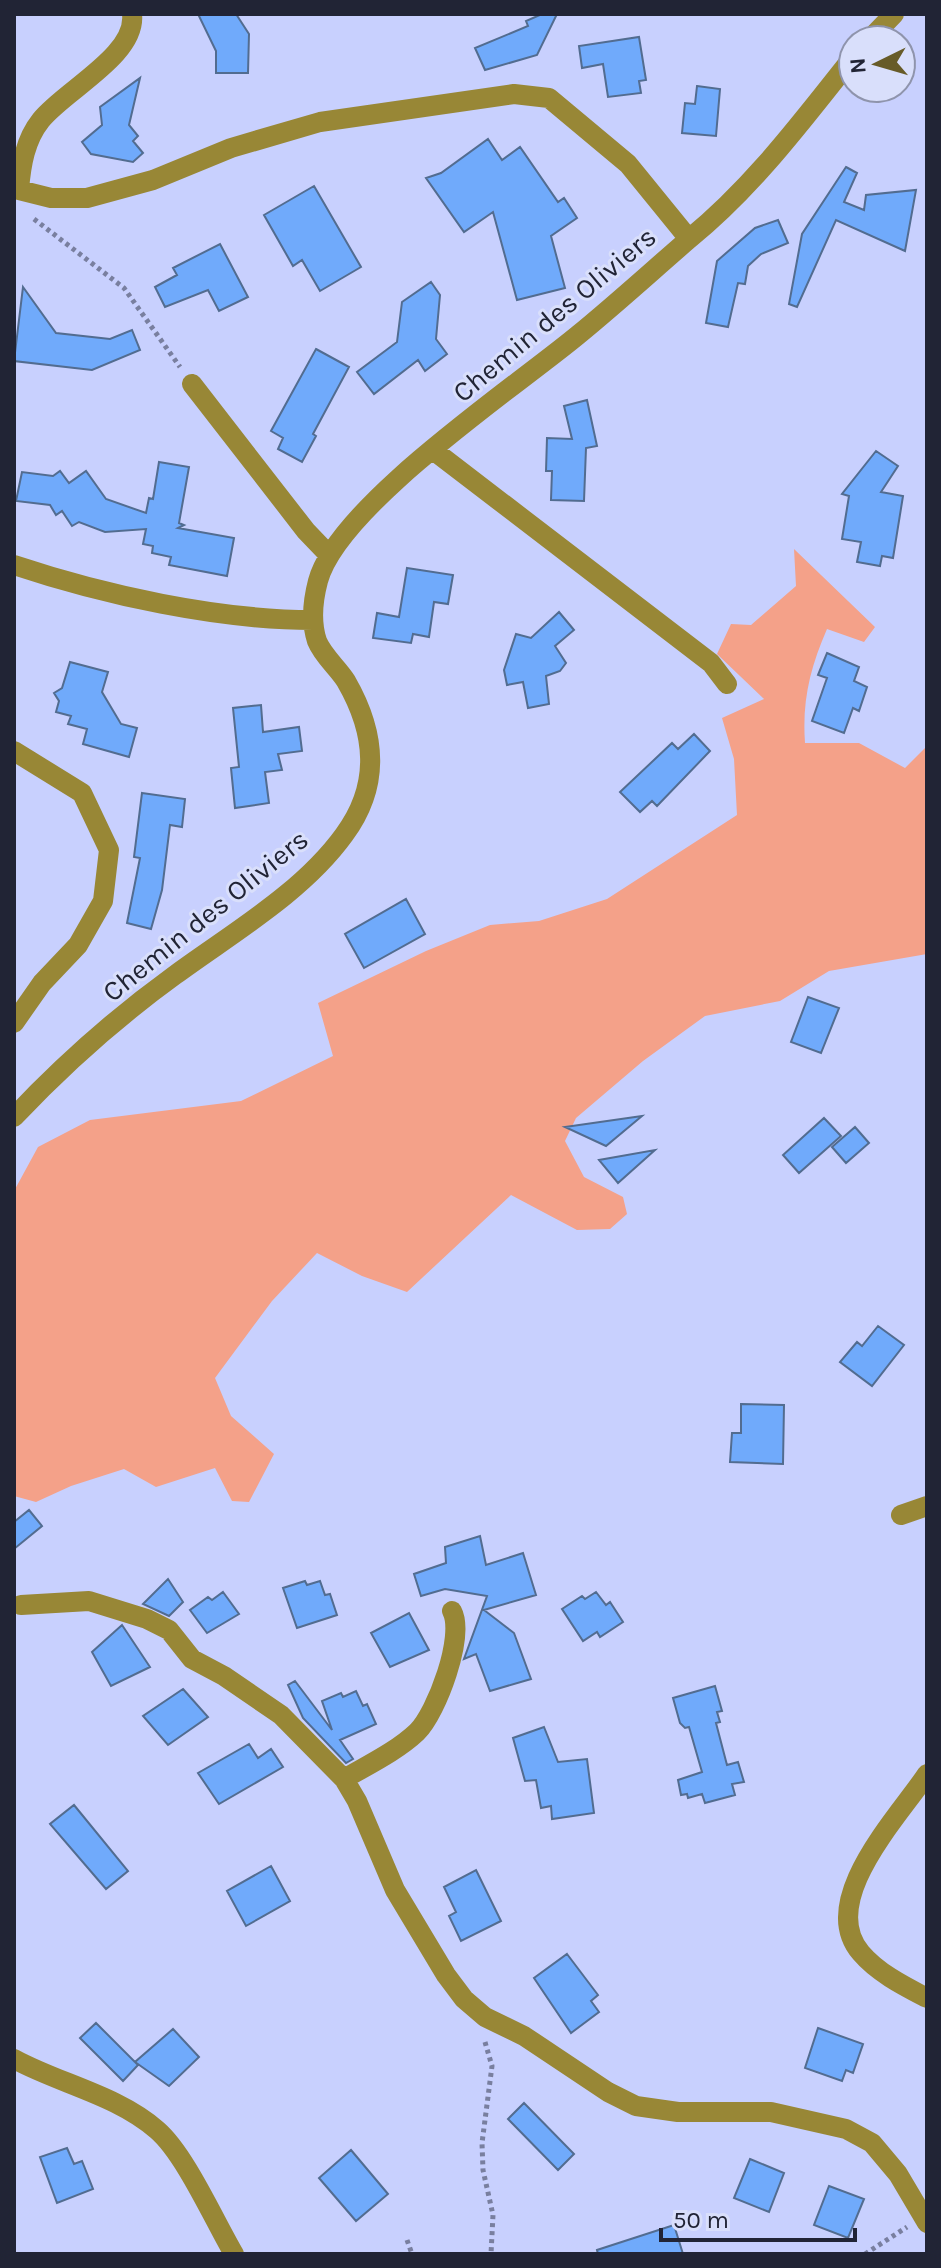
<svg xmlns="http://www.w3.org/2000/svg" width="941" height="2268" font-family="Karla,sans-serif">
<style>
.green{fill:#f4a189}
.building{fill:#70aafb;stroke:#526c90;stroke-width:2}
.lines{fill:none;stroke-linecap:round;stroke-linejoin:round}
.path{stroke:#797f9f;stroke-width:5;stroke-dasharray:4 4;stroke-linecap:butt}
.minor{stroke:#988736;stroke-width:20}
.labels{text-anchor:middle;stroke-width:6;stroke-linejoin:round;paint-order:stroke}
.street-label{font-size:28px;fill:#212435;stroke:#d9dffb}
</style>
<rect width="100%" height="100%" fill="#c8d0fe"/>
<path class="green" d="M 794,549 L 875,627 L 864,642 L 827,629 C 810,668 802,701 805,743 L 859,743 L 905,768 L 927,746 L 927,954 L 829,971 L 780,1001 L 705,1016 L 643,1061 L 576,1118 L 565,1141 L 584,1177 L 623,1197 L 627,1214 L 610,1229 L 577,1230 L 511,1195 L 407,1292 L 362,1276 L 317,1253 L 272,1301 L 215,1378 L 231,1416 L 274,1454 L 249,1502 L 232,1501 L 215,1468 L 156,1487 L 124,1469 L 71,1486 L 36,1502 L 14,1496 L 14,1191 L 38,1147 L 90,1120 L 241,1101 L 333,1056 L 318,1003 L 426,951 L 490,925 L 539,921 L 607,899 L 737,815 L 734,759 L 722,718 L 764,699 L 717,654 L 731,624 L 751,625 L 796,586 Z"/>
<path class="building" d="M 198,14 L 236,14 L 249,34 L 248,73 L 216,73 L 216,51 Z
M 542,14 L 557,14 L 537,55 L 485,70 L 475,48 L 528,26 L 526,21 Z
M 639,37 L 646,80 L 639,81 L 641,93 L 608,97 L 603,64 L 582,68 L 579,46 Z
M 140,78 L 129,125 L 138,136 L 133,141 L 143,153 L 133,162 L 91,154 L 82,142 L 102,125 L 100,107 Z
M 697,86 L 720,89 L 716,136 L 682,133 L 685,103 L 695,104 Z
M 488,139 L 502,160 L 520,147 L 558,202 L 564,198 L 577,218 L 551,236 L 565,288 L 517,300 L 493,212 L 464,232 L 426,178 L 441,173 Z
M 846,167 L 857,173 L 844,202 L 864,210 L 866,195 L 916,190 L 905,251 L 836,220 L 797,307 L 789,304 L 802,234 Z
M 314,186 L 361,267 L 320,291 L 302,260 L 293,266 L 264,215 Z
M 778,220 L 788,243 L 761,254 L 748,266 L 745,284 L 738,283 L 728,327 L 706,323 L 717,261 L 755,228 Z
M 220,244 L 248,297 L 219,311 L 208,290 L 165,307 L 155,287 L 177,275 L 173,268 Z
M 431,282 L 440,295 L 436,339 L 447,354 L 425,371 L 418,360 L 374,394 L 357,372 L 397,342 L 402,302 Z
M 23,287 L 56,333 L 110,339 L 132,330 L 140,350 L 92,370 L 14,361 Z
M 316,349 L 349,367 L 313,434 L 316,436 L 302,462 L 278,449 L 283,438 L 271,431 Z
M 587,400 L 597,446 L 586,448 L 584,501 L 551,500 L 552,471 L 546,471 L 547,438 L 572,439 L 564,406 Z
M 876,451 L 898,466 L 881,492 L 903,496 L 893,558 L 882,556 L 880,566 L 857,562 L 861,542 L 842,539 L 849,496 L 842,494 Z
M 159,462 L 189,467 L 179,523 L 184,525 L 178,528 L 234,538 L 227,576 L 169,565 L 171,557 L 152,553 L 153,546 L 143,544 L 146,529 L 105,532 L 79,522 L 72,526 L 62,511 L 56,515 L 50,505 L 16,501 L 22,472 L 53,476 L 60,471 L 69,483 L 86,471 L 106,499 L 146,513 L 149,498 L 153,499 Z
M 407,568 L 453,575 L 448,604 L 434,602 L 429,637 L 413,634 L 411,643 L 373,638 L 377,613 L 399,617 Z
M 559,612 L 574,630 L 555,646 L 566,663 L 560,671 L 546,676 L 549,704 L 528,708 L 523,682 L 507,685 L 504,670 L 516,634 L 531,638 Z
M 827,653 L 859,667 L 854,681 L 867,687 L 859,711 L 853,708 L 844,733 L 812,721 L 827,678 L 818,675 Z
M 70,662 L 108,672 L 102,692 L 121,724 L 137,728 L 129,757 L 83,744 L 87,729 L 68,724 L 71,716 L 56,712 L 59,701 L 54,693 L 62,688 Z
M 261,705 L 263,732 L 299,727 L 302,751 L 278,754 L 282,770 L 265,772 L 269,803 L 235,808 L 231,768 L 239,767 L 233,708 Z
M 694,734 L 710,751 L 657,806 L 652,801 L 640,812 L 620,792 L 672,743 L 678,749 Z
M 142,793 L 185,799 L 182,827 L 170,825 L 162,890 L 151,929 L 127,923 L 140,858 L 134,857 Z
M 406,899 L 425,934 L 364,968 L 345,934 Z
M 808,997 L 839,1008 L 821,1053 L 791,1042 Z
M 642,1116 L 606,1146 L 565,1127 Z
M 824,1118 L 841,1136 L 799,1173 L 783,1155 Z
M 855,1127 L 869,1143 L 846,1163 L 832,1147 Z
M 655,1150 L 618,1183 L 599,1160 Z
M 878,1326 L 904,1345 L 872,1386 L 840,1362 L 857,1342 L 862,1346 Z
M 741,1404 L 784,1405 L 783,1464 L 730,1462 L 732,1433 L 741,1433 Z
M 29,1510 L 42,1526 L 14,1549 L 14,1522 Z
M 480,1536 L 486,1565 L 523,1553 L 536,1595 L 484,1610 L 514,1633 L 531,1679 L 490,1691 L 476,1654 L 464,1659 L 487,1596 L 445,1589 L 421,1596 L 414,1574 L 446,1563 L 445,1547 Z
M 168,1579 L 183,1602 L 169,1616 L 143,1604 Z
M 305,1581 L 307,1585 L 320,1581 L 325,1595 L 330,1594 L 337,1615 L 297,1628 L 283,1588 Z
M 223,1592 L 239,1614 L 207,1633 L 190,1610 L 208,1597 L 212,1600 Z
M 596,1592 L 606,1605 L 610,1602 L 623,1622 L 600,1637 L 597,1632 L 583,1641 L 562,1609 L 582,1596 L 585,1599 Z
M 409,1613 L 429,1650 L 390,1667 L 371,1633 Z
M 122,1625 L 150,1667 L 111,1686 L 92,1652 Z
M 295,1681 L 332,1730 L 322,1701 L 341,1693 L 343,1697 L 356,1691 L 363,1706 L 367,1704 L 376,1724 L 340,1740 L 353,1759 L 346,1763 L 303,1718 L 288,1685 Z
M 715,1686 L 722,1711 L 717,1712 L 720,1722 L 716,1723 L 727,1765 L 738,1762 L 744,1782 L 732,1784 L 735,1795 L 705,1803 L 702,1794 L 688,1798 L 687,1794 L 681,1795 L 678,1780 L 702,1772 L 689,1727 L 685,1728 L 680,1723 L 673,1698 Z
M 183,1689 L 208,1717 L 168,1745 L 143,1716 Z
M 544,1727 L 558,1762 L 587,1759 L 594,1813 L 552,1819 L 551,1806 L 541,1808 L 536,1780 L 525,1781 L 513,1738 Z
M 249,1744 L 258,1758 L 271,1749 L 283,1767 L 219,1804 L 198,1773 Z
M 74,1805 L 128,1871 L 106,1889 L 50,1824 Z
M 271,1866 L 290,1901 L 246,1926 L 227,1891 Z
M 476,1870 L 501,1921 L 461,1941 L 449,1916 L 456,1912 L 444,1887 Z
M 567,1954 L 598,1995 L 591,2001 L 599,2012 L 571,2033 L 534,1978 Z
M 96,2023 L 138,2065 L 123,2081 L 80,2038 Z
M 818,2028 L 863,2044 L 853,2073 L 846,2070 L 842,2081 L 805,2068 Z
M 173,2029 L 199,2057 L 169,2086 L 135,2062 Z
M 524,2103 L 574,2154 L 558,2170 L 508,2119 Z
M 67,2148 L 74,2164 L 82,2161 L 93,2189 L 57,2203 L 40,2157 Z
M 351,2150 L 388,2194 L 356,2221 L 319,2178 Z
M 750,2159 L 784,2173 L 769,2212 L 734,2198 Z
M 829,2186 L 864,2199 L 848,2238 L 814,2225 Z
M 674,2225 L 683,2254 L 598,2254 L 597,2250 Z"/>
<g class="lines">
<path class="path" d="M 34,219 L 124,288 L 180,367
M 485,2042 L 492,2066 L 482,2143 L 483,2170 L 493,2215 L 491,2254
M 407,2240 L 412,2254
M 865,2254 L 907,2227"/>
<path class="minor" d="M 869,40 L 894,14
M 689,239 C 753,187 802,121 853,57
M 192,384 L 306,531 L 329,555
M 433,450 L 711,663 L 727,684
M 14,565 C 104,595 218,620 313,620
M 14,751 L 82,793 L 109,850 L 103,901 L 78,945 L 42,983 L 14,1023
M 14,1117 C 63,1065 117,1017 175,975 C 232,933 302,893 344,835 C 381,785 376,733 346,681 C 338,668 323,656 317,641 C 311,623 313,600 318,581 C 338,506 514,388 578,335 C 616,304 652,271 689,239 L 628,164 L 549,98 L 514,94 L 320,122 L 231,148 L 153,180 L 87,198 L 51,198 L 19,190 C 21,165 25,140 41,120 C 65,90 137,55 132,14
M 901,1515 L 927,1506
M 21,1605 L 89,1601 L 147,1619 L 169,1630 L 192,1659 L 224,1676 L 281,1715 L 344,1779 L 357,1801 L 395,1890 L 446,1975 L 464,1999 L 485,2017 L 524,2036 L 608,2092 L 636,2106 L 678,2112 L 771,2112 L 846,2129 L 872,2143 L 898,2174 L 927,2223
M 927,1774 C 900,1815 816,1901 861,1953 C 878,1973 904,1986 927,1998
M 344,1779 C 368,1765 397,1751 417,1732 C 437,1712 465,1636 452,1611
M 14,2059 C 60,2084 117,2095 157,2130 C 185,2154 214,2220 234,2254"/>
</g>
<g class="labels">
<g class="street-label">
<text transform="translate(554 314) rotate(-40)" y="10">Chemin des Oliviers</text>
<text transform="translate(205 915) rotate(-39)" y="10">Chemin des Oliviers</text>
</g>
</g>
<rect width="941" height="2268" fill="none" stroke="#212435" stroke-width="32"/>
<g transform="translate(877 64) rotate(265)"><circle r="38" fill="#d9dffb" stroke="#8f94ac" stroke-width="2"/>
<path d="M0-6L14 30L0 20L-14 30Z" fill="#675b28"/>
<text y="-12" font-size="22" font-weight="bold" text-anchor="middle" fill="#212435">N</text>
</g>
<path d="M661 2228v12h194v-12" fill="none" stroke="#212435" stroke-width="4"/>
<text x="673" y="2228" font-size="24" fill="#212435" stroke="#d9dffb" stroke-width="6" paint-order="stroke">50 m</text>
</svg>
